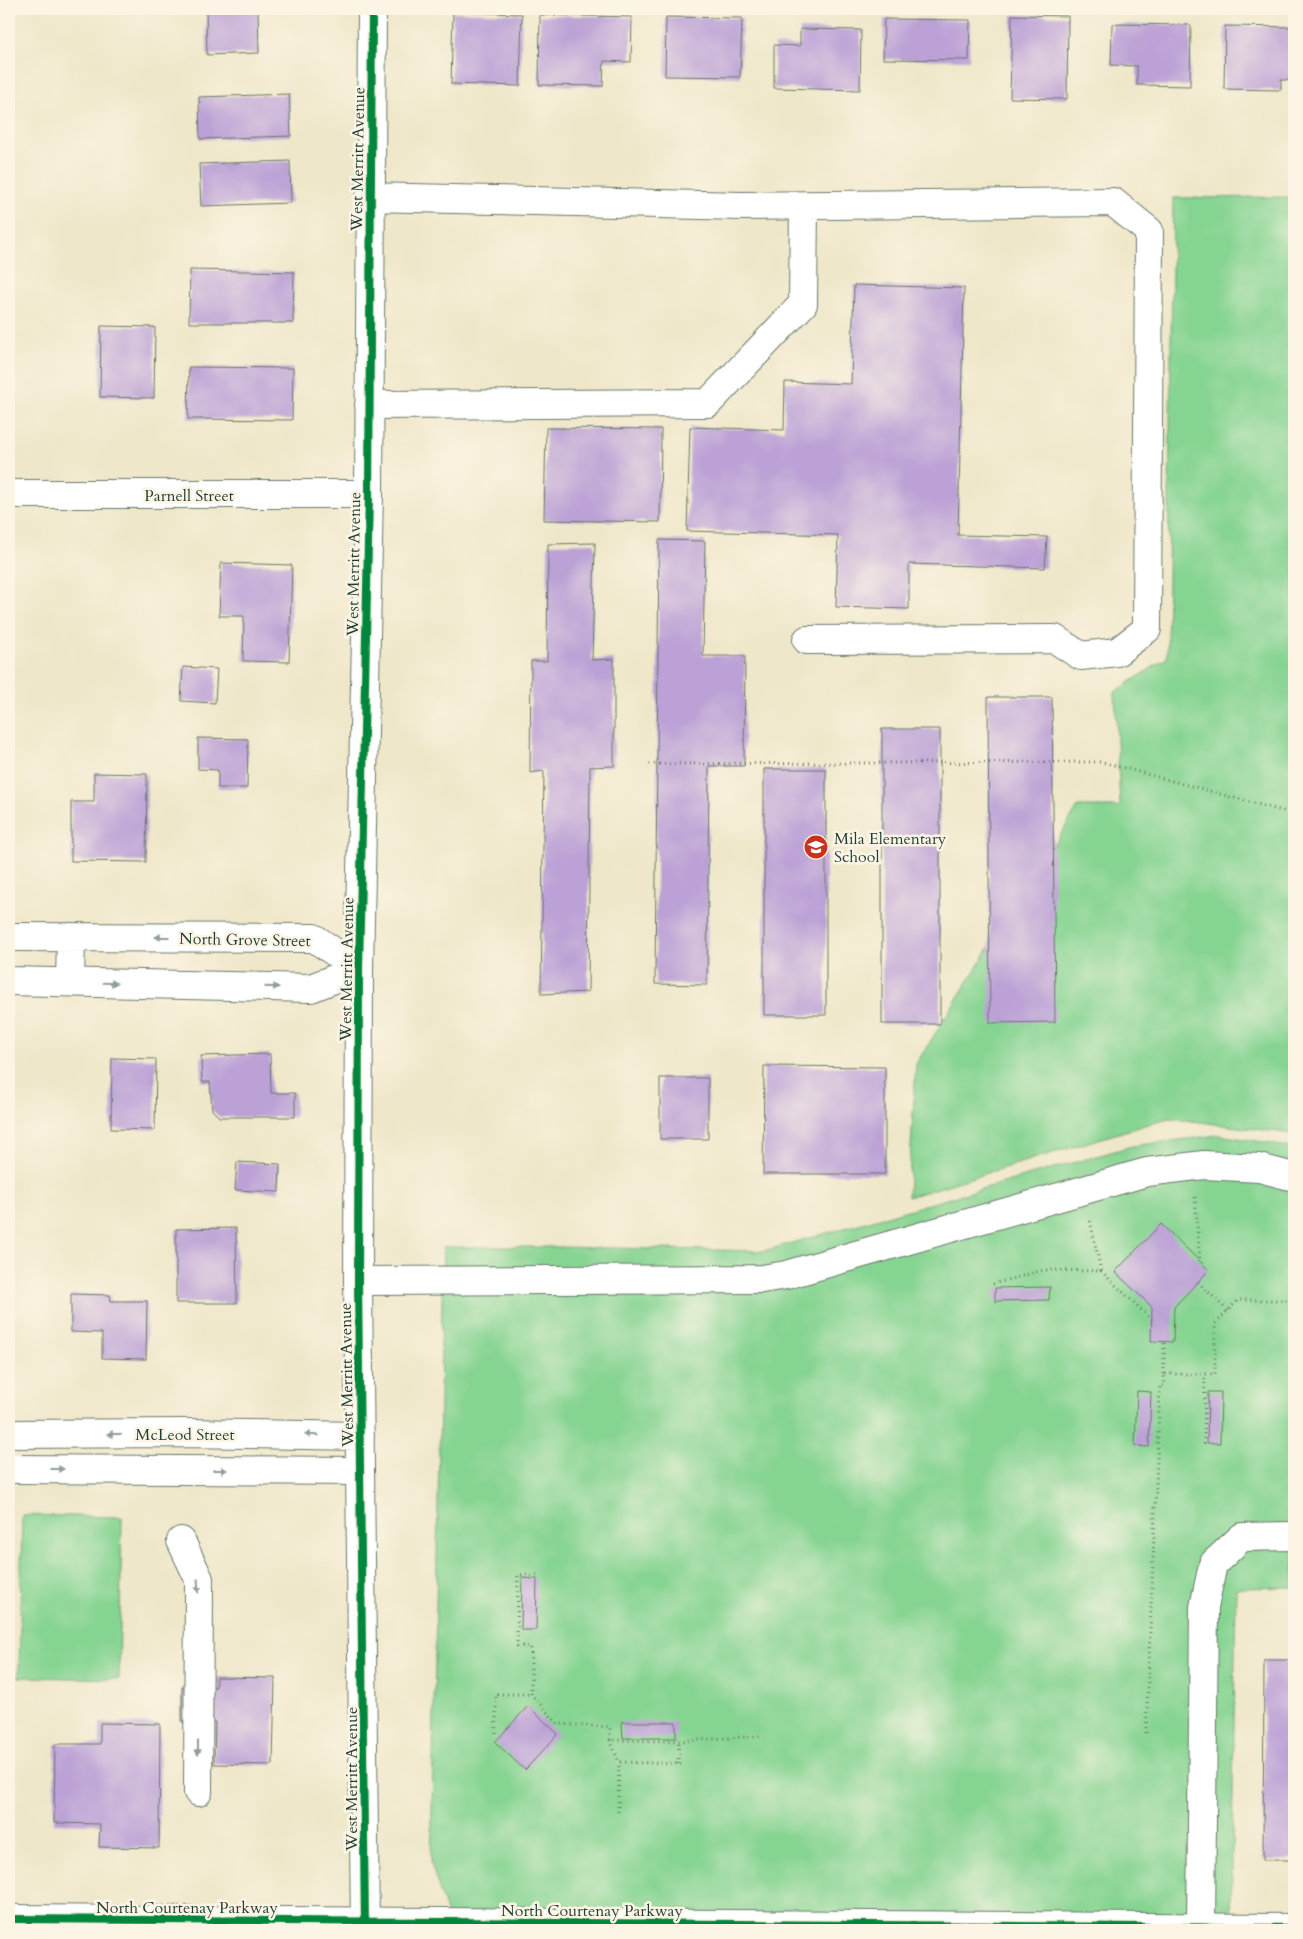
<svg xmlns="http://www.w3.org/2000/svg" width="1303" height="1939" font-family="Cardo,serif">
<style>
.green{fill:#86d492;stroke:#528863}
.building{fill:#bba1d6}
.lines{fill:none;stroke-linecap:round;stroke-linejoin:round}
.minor-casing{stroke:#687868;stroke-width:30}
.major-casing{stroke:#687868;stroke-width:30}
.path{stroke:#687868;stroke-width:3;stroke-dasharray:1 4;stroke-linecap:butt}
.minor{stroke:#fff;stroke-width:28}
.major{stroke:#fff;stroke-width:28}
.cycleway-casing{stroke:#fcf5e5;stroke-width:11}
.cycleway{stroke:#00873e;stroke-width:8}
.oneway{fill:#8f9e9a}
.labels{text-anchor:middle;stroke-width:5;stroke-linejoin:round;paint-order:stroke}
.street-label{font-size:16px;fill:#1f3d34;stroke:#fcf5e5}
.poi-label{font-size:16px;fill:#1f3d34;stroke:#fcf5e5;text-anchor:start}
</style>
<rect width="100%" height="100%" fill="#fcf5e5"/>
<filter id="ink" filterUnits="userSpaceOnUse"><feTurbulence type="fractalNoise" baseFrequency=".02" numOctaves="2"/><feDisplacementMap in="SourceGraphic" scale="10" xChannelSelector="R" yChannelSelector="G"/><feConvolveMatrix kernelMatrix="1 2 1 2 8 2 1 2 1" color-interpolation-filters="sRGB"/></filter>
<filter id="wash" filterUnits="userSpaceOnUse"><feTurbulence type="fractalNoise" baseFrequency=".0096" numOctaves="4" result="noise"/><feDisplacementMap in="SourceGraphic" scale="20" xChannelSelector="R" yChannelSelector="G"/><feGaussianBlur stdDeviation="1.12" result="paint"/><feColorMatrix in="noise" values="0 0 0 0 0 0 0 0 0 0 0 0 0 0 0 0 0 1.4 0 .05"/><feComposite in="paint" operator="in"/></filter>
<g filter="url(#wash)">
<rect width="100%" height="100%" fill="#efe7c9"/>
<path class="green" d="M 1294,197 L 1294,1134 L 1168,1118 L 908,1197 L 916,1064 L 1078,807 L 1120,807 L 1115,692 L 1167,658 L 1173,198 Z
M 1218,1135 L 1270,1143 L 1294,1149 L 1294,1587 L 1236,1588 L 1231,1928 L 449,1922 L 431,1863 L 443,1247 L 554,1247 L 764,1251 L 1132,1146 Z
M 22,1515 L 122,1517 L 119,1679 L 19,1677 Z"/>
<g id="blocks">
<path class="building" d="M 206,9 L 258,9 L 259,53 L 207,55 Z
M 453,12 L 522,14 L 520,86 L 451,84 Z
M 540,15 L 632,17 L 631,62 L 604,61 L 603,86 L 539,85 Z
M 1012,15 L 1068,16 L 1067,99 L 1010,98 Z
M 666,17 L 742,18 L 740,77 L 665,76 Z
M 884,19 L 970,20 L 969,60 L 883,59 Z
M 1112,24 L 1191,25 L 1190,86 L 1137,85 L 1137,66 L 1111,65 Z
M 1225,26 L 1294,27 L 1294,80 L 1281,80 L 1281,90 L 1224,89 Z
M 800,29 L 861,30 L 860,90 L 774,88 L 774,45 L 800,46 Z
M 289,94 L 291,136 L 200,139 L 199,97 Z
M 290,161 L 291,203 L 201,206 L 199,164 Z
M 190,270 L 294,272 L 293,323 L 189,323 Z
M 854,285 L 964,288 L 958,535 L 1047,537 L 1045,568 L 909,564 L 909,609 L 836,607 L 838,535 L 687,531 L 690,427 L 784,430 L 785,382 L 851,384 Z
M 101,326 L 155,327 L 154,398 L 100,397 Z
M 189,367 L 293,368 L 292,420 L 188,419 Z
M 546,428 L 661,429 L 660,522 L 544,520 Z
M 659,540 L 705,541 L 703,656 L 745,656 L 744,766 L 709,766 L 707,985 L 655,984 Z
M 595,543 L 592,660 L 614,659 L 614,766 L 590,767 L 588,992 L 541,994 L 544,771 L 530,773 L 531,661 L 547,661 L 548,544 Z
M 221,563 L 292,565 L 289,662 L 243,661 L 244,616 L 219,616 Z
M 183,667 L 217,669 L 215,703 L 181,701 Z
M 988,697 L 1052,697 L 1055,1022 L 990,1023 Z
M 882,729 L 940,729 L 940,1024 L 882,1024 Z
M 198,738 L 248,739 L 247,788 L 218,788 L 218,770 L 198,769 Z
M 764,769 L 826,769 L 826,1015 L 764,1015 Z
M 94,773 L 147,774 L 146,862 L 71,861 L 71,802 L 94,802 Z
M 270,1054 L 271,1093 L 295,1093 L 295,1117 L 219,1117 L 212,1110 L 210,1082 L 202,1082 L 201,1056 Z
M 112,1058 L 156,1059 L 155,1130 L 111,1129 Z
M 764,1066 L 885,1067 L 885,1174 L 763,1174 Z
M 660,1078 L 708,1078 L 708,1139 L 660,1139 Z
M 237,1162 L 280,1164 L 279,1192 L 235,1190 Z
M 1161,1224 L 1209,1270 L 1174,1307 L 1173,1342 L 1151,1341 L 1152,1307 L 1115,1272 Z
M 236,1228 L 237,1303 L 176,1303 L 176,1229 Z
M 1050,1287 L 1049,1300 L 995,1301 L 995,1288 Z
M 71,1294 L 110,1295 L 111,1301 L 147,1301 L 146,1359 L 102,1358 L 102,1333 L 71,1332 Z
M 1137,1391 L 1151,1392 L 1149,1447 L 1135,1446 Z
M 1208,1392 L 1221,1392 L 1220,1443 L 1207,1443 Z
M 522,1578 L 537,1579 L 536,1630 L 521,1630 Z
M 1264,1660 L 1294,1660 L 1294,1860 L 1263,1860 Z
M 216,1677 L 275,1678 L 273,1765 L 214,1764 L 215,1722 L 182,1722 L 182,1687 L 216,1687 Z
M 528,1706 L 558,1734 L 525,1770 L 495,1742 Z
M 622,1722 L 676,1722 L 676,1738 L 623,1738 Z
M 100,1723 L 160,1724 L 159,1848 L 99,1847 L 100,1824 L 54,1823 L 55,1744 L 100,1744 Z"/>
</g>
</g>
<g filter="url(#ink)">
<use href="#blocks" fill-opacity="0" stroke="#687868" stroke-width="1"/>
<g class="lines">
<defs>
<path id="minor" d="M 370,197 L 742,206 L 1113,202 L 1149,231 L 1147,629 L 1117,652 L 1081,656 L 1055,639 L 807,640
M 369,405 L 708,403 L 803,304 L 804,206
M 9,494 L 369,494
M 9,937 L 314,938 L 359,969
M 9,981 L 311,988 L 359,969
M 70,982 L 71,937
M 358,1281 L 762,1279 L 786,1275 L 1147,1172 L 1204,1165 L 1259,1168 L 1294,1177
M 9,1434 L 184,1433 L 360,1436
M 9,1469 L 360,1471
M 181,1541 L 199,1579 L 198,1792
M 1201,1928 L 1204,1607 L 1213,1564 L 1242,1537 L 1294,1536
M 365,1930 L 358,1281 L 359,969 L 369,494 L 372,9"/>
<path id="major" d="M 9,1919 L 1294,1928"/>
</defs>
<use href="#minor" class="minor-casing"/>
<use href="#major" class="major-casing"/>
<path class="path" d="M 649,764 L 1102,762 L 1294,814
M 1195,1197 L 1200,1262
M 1101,1271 L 1152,1320
M 1198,1282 L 1228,1311
M 993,1284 L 1044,1270 L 1101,1271 L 1090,1220
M 1164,1374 L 1164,1341
M 1204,1444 L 1205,1374
M 537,1575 L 518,1575 L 517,1646 L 531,1647 L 531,1694 L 558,1724 L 610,1727 L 610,1740 L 679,1741 L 761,1736
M 496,1733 L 496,1694 L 531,1694
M 1146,1733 L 1160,1386 L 1165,1385 L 1164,1374 L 1215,1374 L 1215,1324 L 1238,1300 L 1291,1300 L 1291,1286 L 1294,1286
M 610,1740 L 619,1762 L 685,1764
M 678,1764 L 679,1741
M 618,1812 L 619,1762"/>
<use href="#minor" class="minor"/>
<use href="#major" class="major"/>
<defs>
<path id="cycleway" d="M 9,1919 L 1294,1928
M 365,1930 L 358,1281 L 359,969 L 369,494 L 372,9"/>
</defs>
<use href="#cycleway" class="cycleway-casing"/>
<use href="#cycleway" class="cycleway"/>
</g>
<defs><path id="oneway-solid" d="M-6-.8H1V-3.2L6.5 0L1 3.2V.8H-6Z" transform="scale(1.25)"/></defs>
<g class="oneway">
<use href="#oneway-solid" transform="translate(162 937) rotate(-180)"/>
<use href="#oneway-solid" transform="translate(110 983) rotate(1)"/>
<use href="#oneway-solid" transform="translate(272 987) rotate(2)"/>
<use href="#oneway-solid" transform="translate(114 1434) rotate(180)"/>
<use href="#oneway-solid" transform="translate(312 1435) rotate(-179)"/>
<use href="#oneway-solid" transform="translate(57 1469)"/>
<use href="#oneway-solid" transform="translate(220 1470)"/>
<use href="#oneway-solid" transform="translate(198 1586) rotate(87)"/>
<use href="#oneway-solid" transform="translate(198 1748) rotate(90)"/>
</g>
</g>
<defs>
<symbol id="school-disc" viewBox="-11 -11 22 22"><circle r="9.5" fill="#c8321e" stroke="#fcf5e5"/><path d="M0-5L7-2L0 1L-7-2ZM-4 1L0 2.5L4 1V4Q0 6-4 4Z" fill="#fff"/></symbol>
</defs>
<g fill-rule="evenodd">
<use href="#school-disc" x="802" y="833" width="28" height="28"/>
</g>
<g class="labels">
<g class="street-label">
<text transform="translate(357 159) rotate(-89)" y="6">West Merritt Avenue</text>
<text x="189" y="501">Parnell Street</text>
<text transform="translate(353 564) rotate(-89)" y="6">West Merritt Avenue</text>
<text transform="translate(245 939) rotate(1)" y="6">North Grove Street</text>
<text transform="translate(346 969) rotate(-89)" y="6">West Merritt Avenue</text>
<text transform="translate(346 1375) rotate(-91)" y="6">West Merritt Avenue</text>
<text x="185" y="1440">McLeod Street</text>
<text transform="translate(351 1779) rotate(-90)" y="6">West Merritt Avenue</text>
<text x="187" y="1913">North Courtenay Parkway</text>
<text x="592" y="1916">North Courtenay Parkway</text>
</g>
<g class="poi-label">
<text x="834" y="844">Mila Elementary<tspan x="834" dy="18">School</tspan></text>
</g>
</g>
<rect width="1303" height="1939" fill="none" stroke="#fcf5e5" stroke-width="30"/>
</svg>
